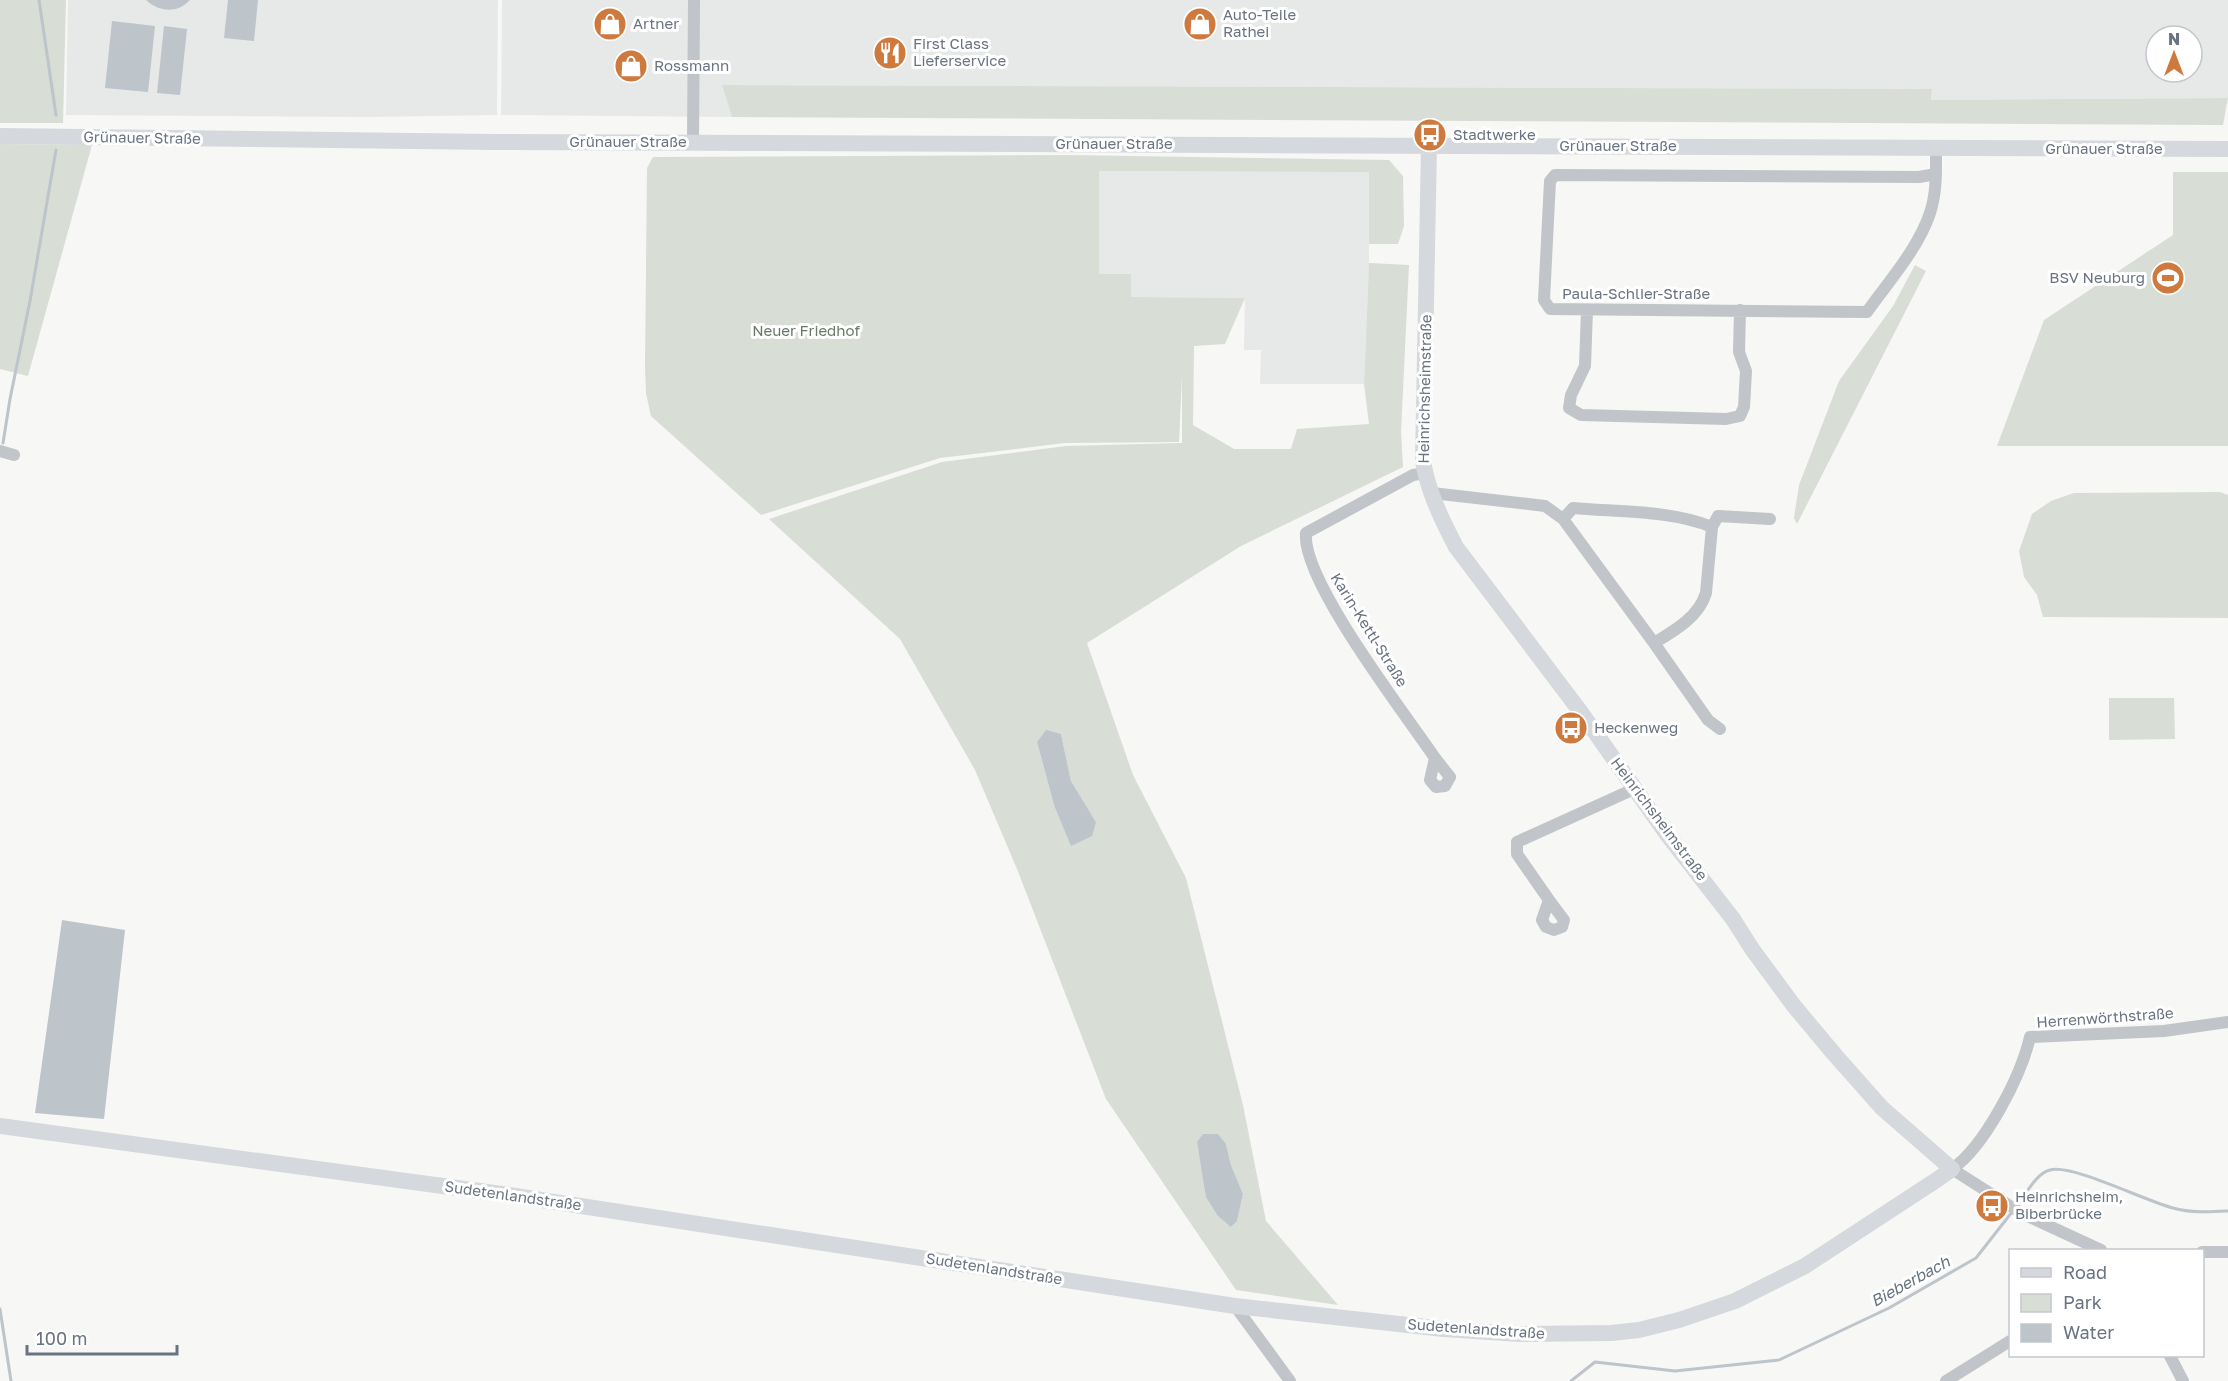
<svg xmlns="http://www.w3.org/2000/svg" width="2228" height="1381" font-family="'Golos Text',sans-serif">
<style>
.built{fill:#e7e8e8;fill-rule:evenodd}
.green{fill:#d8ddd6;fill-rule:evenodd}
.water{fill:#bdc4ca}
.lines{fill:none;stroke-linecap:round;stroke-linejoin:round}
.stream{stroke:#bdc4ca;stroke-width:3}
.street{stroke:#c1c4c8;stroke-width:12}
.secondary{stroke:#d5d8dc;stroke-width:16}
.labels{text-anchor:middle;stroke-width:6;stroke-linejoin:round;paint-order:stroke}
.poi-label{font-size:15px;fill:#6a7382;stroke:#fff;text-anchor:start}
.street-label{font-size:15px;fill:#6a7382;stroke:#fff}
.park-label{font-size:15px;fill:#687a68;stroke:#fff}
.water-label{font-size:16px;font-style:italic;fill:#66737e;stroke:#fff}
</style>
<rect width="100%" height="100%" fill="#f7f7f5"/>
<path class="built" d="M 68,0 L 498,0 L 497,115 L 368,117 L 66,115 Z
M 502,0 L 2228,0 L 2228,98 L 1931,100 L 1932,89 L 722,85 L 732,117 L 501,115 ZM 2156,36 L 2192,36 L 2192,72 L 2156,72 Z
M 1099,171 L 1369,172 L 1369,263 L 1364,384 L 1260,384 L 1261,350 L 1244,350 L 1245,298 L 1131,297 L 1099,274 Z"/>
<path class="green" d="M 0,0 L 66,0 L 63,123 L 0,123 Z
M 722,85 L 1932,89 L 1931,100 L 2228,98 L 2223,125 L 732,117 Z
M 0,144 L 92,145 L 28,376 L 0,369 Z
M 1068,155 L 1389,160 L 1403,176 L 1404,226 L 1398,244 L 1369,244 L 1369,172 L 1099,171 L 1099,274 L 1131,274 L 1131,297 L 1245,298 L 1225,344 L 1194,346 L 1193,425 L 1234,449 L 1291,449 L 1297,429 L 1369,424 L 1364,384 L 1369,263 L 1409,265 L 1401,432 L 1403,467 L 1241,546 L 1087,643 L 1133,775 L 1186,878 L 1243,1105 L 1266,1221 L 1338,1305 L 1236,1290 L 1106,1099 L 1017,869 L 975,770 L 900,639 L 769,519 L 942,462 L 1066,446 L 1182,443 L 1182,375 L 1179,442 L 1065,443 L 940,458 L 761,515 L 651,416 L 646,393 L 645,368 L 647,168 L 653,157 ZM 1046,731 L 1061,734 L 1071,781 L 1096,822 L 1054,805 L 1037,742 ZM 1197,1142 L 1226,1144 L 1231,1165 L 1243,1194 L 1237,1221 L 1231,1227 L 1202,1168 Z
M 2173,172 L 2228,172 L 2228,446 L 1997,446 L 2044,320 L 2173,235 Z
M 1915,265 L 1926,271 L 1797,524 L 1794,518 L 1799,485 L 1839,381 L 1893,306 Z
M 2220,492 L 2228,495 L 2228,618 L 2043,617 L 2037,595 L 2024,577 L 2019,551 L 2032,514 L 2051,501 L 2074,493 Z
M 2109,698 L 2174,698 L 2175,739 L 2109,740 Z"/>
<path class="water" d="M 146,0 L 190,0 C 177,14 159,12 146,0 Z
M 228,0 L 258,0 L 254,41 L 224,38 Z
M 112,21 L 155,26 L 148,92 L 105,88 Z
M 164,26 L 187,29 L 180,95 L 157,93 Z
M 1046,730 L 1061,734 L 1071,781 L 1096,822 L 1092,836 L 1071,846 L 1054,805 L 1037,742 Z
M 62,920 L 125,930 L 104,1119 L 35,1113 Z
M 1203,1134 L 1218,1134 L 1226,1144 L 1231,1165 L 1243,1194 L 1237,1221 L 1231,1227 L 1218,1216 L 1206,1197 L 1197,1142 Z"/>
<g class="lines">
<path class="stream" d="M 39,0 L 56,115
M 3,443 L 10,399 L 30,301 L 56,150
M 2016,1207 C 2025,1196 2036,1173 2050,1170 C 2073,1164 2145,1201 2173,1208 C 2191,1213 2209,1212 2228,1211
M 0,1309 L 11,1381
M 1571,1381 L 1595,1362 L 1675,1371 L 1779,1360 L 1889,1308 L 1976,1258 L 2012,1212"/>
<path class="street" d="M 693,143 L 694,0
M 1936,174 L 1919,177 L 1555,175 L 1550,181 L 1544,300 L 1550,309 L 1867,312 C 1889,281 1918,249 1930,213 C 1937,192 1936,169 1936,148
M 1587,310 L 1585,366 L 1571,395 L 1569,408 L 1581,415 L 1726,419 L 1740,416 L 1744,407 L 1746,371 L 1739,352 L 1740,310
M 0,451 L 14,455
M 1425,473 L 1413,475 L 1306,533 C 1301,580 1406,715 1435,758 L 1430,780 L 1436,787 L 1445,786 L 1450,777 L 1435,758
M 1432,493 L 1545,506 L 1563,519 L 1573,508 C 1616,512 1672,510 1712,527 L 1706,593 C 1699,617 1674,631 1654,643 L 1563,519
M 1712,527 L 1718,516 L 1770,519
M 1654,643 L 1708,720 L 1720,729
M 1549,900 L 1542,920 L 1546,927 L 1554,930 L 1562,927 L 1564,920 L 1549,900 L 1517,854 L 1517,842 L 1634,789
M 2101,1250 L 2021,1213 L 1952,1169 C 1985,1146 2021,1076 2030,1037 L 2164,1031 L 2228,1022
M 2202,1252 L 2228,1252
M 1235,1306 L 1290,1381
M 2170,1356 L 2183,1381
M 1946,1381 L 2010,1341"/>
<path class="secondary" d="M 0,136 L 494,142 L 2228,149
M 0,1126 L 509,1195 L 1235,1306 L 1444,1329 L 1520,1334 L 1611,1333 L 1639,1330 L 1679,1320 L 1735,1301 L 1805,1266 L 1938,1179 L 1952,1169 L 1882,1108 L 1835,1055 L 1794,1006 L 1752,949 L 1733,919 L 1666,833 L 1580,711 L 1456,547 C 1442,520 1427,490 1423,460 L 1429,146"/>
</g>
<defs>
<symbol id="shop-disc" viewBox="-11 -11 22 22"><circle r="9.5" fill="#ce793e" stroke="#fff"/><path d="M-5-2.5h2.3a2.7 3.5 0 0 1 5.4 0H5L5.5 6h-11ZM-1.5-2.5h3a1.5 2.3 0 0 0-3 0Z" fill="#fff"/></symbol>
<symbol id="restaurant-disc" viewBox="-11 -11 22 22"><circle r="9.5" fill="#ce793e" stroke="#fff"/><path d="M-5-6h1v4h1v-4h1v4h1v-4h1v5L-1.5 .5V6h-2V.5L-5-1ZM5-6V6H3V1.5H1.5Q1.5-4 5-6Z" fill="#fff"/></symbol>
<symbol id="bus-disc" viewBox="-11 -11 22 22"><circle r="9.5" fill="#ce793e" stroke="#fff"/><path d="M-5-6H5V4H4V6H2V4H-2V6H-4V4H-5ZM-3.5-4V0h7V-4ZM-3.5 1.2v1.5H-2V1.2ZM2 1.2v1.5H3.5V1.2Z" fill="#fff"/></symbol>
<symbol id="stadium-disc" viewBox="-11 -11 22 22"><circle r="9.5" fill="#ce793e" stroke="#fff"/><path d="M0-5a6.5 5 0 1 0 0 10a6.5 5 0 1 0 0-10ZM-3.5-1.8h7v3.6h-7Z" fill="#fff"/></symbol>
</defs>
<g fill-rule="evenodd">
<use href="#shop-disc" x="591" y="5" width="38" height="38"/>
<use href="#shop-disc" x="1181" y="5" width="38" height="38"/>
<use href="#restaurant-disc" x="871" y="34" width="38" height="38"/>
<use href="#shop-disc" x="612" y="47" width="38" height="38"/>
<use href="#bus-disc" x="1411" y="116" width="38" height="38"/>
<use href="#stadium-disc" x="2149" y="259" width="38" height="38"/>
<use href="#bus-disc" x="1552" y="709" width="38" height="38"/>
<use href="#bus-disc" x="1973" y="1187" width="38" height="38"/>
</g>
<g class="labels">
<g class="poi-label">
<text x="1223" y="20">Auto-Teile<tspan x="1223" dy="17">Rathei</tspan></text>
<text x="633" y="29">Artner</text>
<text x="913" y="49">First Class<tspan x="913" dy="17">Lieferservice</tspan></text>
<text x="654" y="71">Rossmann</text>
<text x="1453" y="140">Stadtwerke</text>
<text x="2145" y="283" text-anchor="end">BSV Neuburg</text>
<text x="1594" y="733">Heckenweg</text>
<text x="2015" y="1202">Heinrichsheim,<tspan x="2015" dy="17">Biberbrücke</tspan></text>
</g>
<g class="street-label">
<text transform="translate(142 138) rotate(1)" y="5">Grünauer Straße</text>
<text x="628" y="147">Grünauer Straße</text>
<text x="1114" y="149">Grünauer Straße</text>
<text x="1618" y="151">Grünauer Straße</text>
<text x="2104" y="154">Grünauer Straße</text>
<text x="1636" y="299">Paula-Schlier-Straße</text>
<text transform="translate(1425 389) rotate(-89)" y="5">Heinrichsheimstraße</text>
<text transform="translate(1369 630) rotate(58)" y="5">Karin-Kettl-Straße</text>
<text transform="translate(1659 819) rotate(53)" y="5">Heinrichsheimstraße</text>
<text transform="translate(2105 1018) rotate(-4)" y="5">Herrenwörthstraße</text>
<text transform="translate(513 1196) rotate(8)" y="5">Sudetenlandstraße</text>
<text transform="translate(994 1269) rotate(9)" y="5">Sudetenlandstraße</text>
<text transform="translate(1476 1329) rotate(4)" y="5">Sudetenlandstraße</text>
</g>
<g class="park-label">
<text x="806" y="336">Neuer Friedhof</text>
</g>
<g class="water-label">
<text transform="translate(1910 1281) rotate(-29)" y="6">Bieberbach</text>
</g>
</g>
<rect x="2009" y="1249" width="195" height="108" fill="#ffffff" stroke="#c3c7cd" stroke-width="1.5"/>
<rect x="2021" y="1268" width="30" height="9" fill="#d5d8dc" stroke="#c3c7cd" stroke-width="1.5"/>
<text x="2063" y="1279" font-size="18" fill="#6a7382">Road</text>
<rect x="2021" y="1294" width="30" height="18" fill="#d8ddd6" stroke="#c3c7cd" stroke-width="1.5"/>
<text x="2063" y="1309" font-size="18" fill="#6a7382">Park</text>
<rect x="2021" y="1324" width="30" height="18" fill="#bdc4ca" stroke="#c3c7cd" stroke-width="1.5"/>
<text x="2063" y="1339" font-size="18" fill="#6a7382">Water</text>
<g transform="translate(2174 54)"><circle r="28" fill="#ffffff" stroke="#c3c7cd" stroke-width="1.5"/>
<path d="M0-4.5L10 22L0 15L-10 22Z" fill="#ce793e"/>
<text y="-9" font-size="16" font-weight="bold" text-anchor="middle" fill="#6a7382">N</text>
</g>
<path d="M27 1345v9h150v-9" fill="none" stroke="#6a7382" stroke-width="3"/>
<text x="36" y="1345" font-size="18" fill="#6a7382" stroke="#ffffff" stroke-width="4.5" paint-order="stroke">100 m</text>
</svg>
